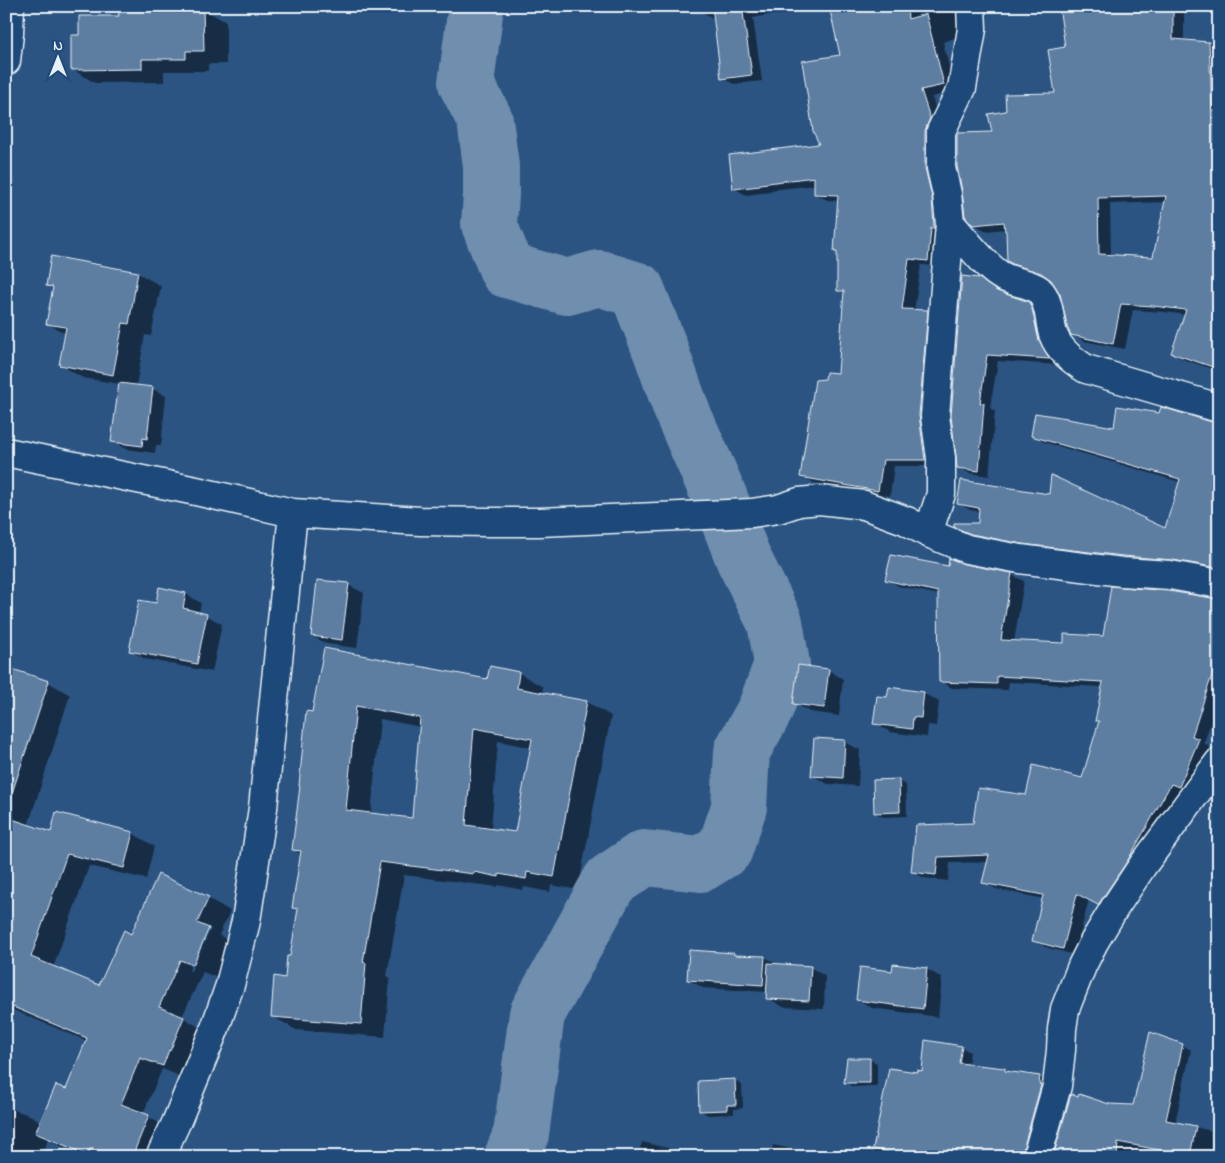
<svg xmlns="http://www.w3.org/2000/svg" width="1225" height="1163" font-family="'Indie Flower',sans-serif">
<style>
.shadow{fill:#0007;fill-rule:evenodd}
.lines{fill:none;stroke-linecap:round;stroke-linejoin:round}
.river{stroke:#708ead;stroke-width:56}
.building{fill:#5d7da1;stroke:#e8f1f8;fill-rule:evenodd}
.street-casing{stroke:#e8f1f8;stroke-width:31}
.street{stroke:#1f4a7a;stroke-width:28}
</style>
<rect width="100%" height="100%" fill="#2b5482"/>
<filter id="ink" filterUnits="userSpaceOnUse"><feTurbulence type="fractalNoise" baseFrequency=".02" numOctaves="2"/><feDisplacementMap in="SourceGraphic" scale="10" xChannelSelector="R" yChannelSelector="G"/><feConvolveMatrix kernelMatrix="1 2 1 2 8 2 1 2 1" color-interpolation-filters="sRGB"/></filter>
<g filter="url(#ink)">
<path class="shadow" d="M 6,6 L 11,44 L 6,88 L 11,90 L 6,124 Z
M 120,6 L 198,6 L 226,22 L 226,64 L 208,64 L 208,71 L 164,71 L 164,82 L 95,83 L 72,69 L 80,36 L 120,17 Z
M 701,6 L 787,6 L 788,11 L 753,18 L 762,81 L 734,84 L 722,78 L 715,18 L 713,18 L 702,12 Z
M 831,6 L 959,6 L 967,34 L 943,42 L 955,91 L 932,97 L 941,126 L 939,266 L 921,265 L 914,311 L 927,311 L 939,318 L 937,466 L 894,466 L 890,496 L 814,483 L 802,476 L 827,380 L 839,374 L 845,294 L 838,290 L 838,253 L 835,252 L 839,201 L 827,200 L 815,194 L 815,185 L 771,190 L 771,192 L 746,195 L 734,188 L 821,145 L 841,56 Z
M 1061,6 L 1184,6 L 1184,42 L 1219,44 L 1219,371 L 1185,360 L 1173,353 L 1186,315 L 1165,312 L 1133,310 L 1125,349 L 1084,341 L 1072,334 L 1061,294 L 1050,278 L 1028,271 L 1008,260 L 1008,231 L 1006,229 L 986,231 L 974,224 L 993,134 L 1007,112 L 1056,94 L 1067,48 ZM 1166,202 L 1154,259 L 1111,256 L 1110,204 Z
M 138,273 L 161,286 L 151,336 L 145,335 L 136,387 L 153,389 L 166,396 L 161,446 L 156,445 L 155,453 L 126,449 L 113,441 L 120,384 L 83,378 L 60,365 L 66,334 L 47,323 L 53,289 L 47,286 Z
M 1001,294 L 1028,303 L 1039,310 L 1060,365 L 998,361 L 990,408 L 995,411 L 989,476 L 969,473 L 958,467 Z
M 1219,381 L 1219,392 L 1215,390 Z
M 1069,420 L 1115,428 L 1219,424 L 1219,572 L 1136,562 L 984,540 L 967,533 L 955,526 L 979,524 L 980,512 L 970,510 L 959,504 L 1165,529 L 1180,482 L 1044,442 L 1032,435 Z
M 964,566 L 1012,575 L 1024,581 L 1014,642 L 1065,645 L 1104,638 L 1219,600 L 1219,697 L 1204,743 L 1210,747 L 1191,793 L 1110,911 L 1089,899 L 1075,955 L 1045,947 L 1033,940 L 1044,899 L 996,889 L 984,882 L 988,862 L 950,863 L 948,881 L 924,878 L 913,872 L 974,825 L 1026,796 L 1083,779 L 1100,722 L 1097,720 L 1103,687 L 1009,682 L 1008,690 L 952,688 L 940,681 L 939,595 L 898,586 L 887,579 Z
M 348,585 L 364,593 L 357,648 L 327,644 L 312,636 Z
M 160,589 L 186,594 L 201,603 L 199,613 L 206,615 L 222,624 L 212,672 L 145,659 L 130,650 L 157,605 Z
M 6,668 L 48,682 L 70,695 L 28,826 L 51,834 L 132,833 L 154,846 L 146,879 L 89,866 L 53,968 L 100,987 L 132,936 L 208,898 L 230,911 L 219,935 L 231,942 L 215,977 L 203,972 L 182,1017 L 206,1031 L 185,1078 L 162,1069 L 143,1114 L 170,1129 L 159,1157 L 87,1157 L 59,1145 L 48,1139 L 42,1157 L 6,1157 L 6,1107 L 32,1116 L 41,1122 L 67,1091 L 87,1041 L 6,1007 ZM 208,928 L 211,928 L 191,971 L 189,970 Z
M 828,670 L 843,679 L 839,716 L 810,712 L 794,703 Z
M 519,673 L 543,687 L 542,694 L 587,702 L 611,716 L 578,890 L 551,885 L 550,892 L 524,887 L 523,890 L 498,885 L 498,887 L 404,875 L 387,976 L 390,978 L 385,1037 L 296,1030 L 272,1016 L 286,979 L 299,911 L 294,908 L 302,855 L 294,850 L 313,713 L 488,680 ZM 380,719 L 421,727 L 413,820 L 371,814 ZM 498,741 L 532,748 L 516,833 L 491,830 Z
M 923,693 L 939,702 L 936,726 L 928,725 L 927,737 L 890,732 L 874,723 L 888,699 Z
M 845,742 L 860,750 L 858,786 L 828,784 L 812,775 Z
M 898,781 L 906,785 L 907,816 L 883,817 L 875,813 Z
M 1219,887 L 1219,910 L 1215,908 Z
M 734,954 L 737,956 L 765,957 L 779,965 L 810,967 L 825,976 L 824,1009 L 783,1007 L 768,998 L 768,992 L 703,988 L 688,979 Z
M 927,969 L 942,978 L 938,1017 L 872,1008 L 857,999 L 893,973 Z
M 1182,1045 L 1191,1050 L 1175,1123 L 1213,1131 L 1219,1134 L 1219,1149 L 1217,1157 L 1055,1157 L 1108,1105 L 1133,1106 Z
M 961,1047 L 970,1052 L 968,1065 L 1005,1070 L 1011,1073 L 1040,1077 L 1048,1082 L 1031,1157 L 835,1157 L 836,1151 L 874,1153 L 890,1070 L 918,1073 L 923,1072 Z
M 869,1059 L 877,1063 L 877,1086 L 853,1087 L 845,1082 Z
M 735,1080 L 742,1085 L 743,1108 L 734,1109 L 734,1114 L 708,1115 L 701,1111 Z
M 642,1142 L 672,1149 L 686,1157 L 638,1157 Z
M 773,1145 L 801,1151 L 810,1157 L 771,1157 Z"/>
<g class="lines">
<path class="river" d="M 476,6 L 466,83 L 485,120 L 491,166 L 491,195 L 489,224 L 507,270 L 567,287 L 599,278 L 637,290 L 660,349 L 683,414 L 717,491 L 744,560 L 775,622 L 782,664 L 765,710 L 742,751 L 739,807 L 725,849 L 701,864 L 644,858 L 610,881 L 537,1014 L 521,1134 L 512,1157"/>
</g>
<path class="building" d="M 118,6 L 185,6 L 185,9 L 203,8 L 204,51 L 186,51 L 186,59 L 142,59 L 142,69 L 71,70 L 71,35 L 79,35 L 79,16 L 119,16 Z
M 712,6 L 742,6 L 752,75 L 721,79 Z
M 829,6 L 907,6 L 908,19 L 926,14 L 944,85 L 921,90 L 930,118 L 925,131 L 925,168 L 932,197 L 934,228 L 931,228 L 928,261 L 909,259 L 902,309 L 928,310 L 919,415 L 925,460 L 883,460 L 878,491 L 800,477 L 815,380 L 825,379 L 826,372 L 838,373 L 844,291 L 837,291 L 837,252 L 834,252 L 838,195 L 814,194 L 814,177 L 760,184 L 760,186 L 733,189 L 729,155 L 819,144 L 813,131 L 802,61 L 840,55 Z
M 1059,6 L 1173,6 L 1173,39 L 1209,42 L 1212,110 L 1219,112 L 1219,369 L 1171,353 L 1186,310 L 1153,306 L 1121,304 L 1113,344 L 1071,335 L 1068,329 L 1060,294 L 1051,280 L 1041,273 L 1015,265 L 1007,261 L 1006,231 L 1005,231 L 1004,222 L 973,225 L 965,216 L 962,191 L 957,166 L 957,135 L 958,133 L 992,132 L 988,114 L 1006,111 L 1005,94 L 1055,93 L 1048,50 L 1065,47 ZM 1166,196 L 1153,257 L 1099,254 L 1098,198 Z
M 51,256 L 138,272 L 129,324 L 123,323 L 113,375 L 59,365 L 66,327 L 46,324 L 53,287 L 46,286 Z
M 962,276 L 979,278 L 997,291 L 1029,302 L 1032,309 L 1039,340 L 1050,359 L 987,355 L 980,403 L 984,403 L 979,471 L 957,468 L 956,456 L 951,416 Z
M 119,383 L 153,387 L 147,439 L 143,438 L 142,446 L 111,442 Z
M 1117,406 L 1159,413 L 1161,407 L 1215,423 L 1219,423 L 1219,568 L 1173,560 L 1123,556 L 1022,544 L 971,534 L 954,527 L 954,523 L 978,523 L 979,508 L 957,504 L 961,480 L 1049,494 L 1051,475 L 1165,528 L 1180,479 L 1031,436 L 1035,413 L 1067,418 L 1067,419 L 1114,427 Z
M 891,555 L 948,566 L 949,558 L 964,564 L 1012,573 L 1001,640 L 1064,643 L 1064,634 L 1103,636 L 1111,586 L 1168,591 L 1219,599 L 1219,654 L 1192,736 L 1199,739 L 1179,787 L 1171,784 L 1128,860 L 1098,905 L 1077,894 L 1063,949 L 1032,941 L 1043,895 L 982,883 L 989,855 L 938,857 L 936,875 L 911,872 L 916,825 L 973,823 L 978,788 L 1026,795 L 1033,765 L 1082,778 L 1099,721 L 1095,721 L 1103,682 L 997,676 L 997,684 L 939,682 L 938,592 L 885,580 Z
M 317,580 L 349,583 L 342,640 L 311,636 Z
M 159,587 L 186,593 L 183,608 L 207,614 L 197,664 L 129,651 L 139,600 L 156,603 Z
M 324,648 L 487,679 L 490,666 L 519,672 L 517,688 L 587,701 L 554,877 L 527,872 L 526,879 L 499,874 L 499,877 L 474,872 L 474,874 L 380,862 L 363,962 L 366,963 L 361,1024 L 271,1017 L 274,976 L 285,978 L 287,956 L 290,956 L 298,909 L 292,908 L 301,851 L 292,850 L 300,786 L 299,786 L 306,711 L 312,712 ZM 356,706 L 420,718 L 412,818 L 346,810 ZM 474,728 L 532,739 L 515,832 L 466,825 Z
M 798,665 L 829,669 L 824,708 L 793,704 Z
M 6,667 L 49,681 L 11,796 L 6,796 Z
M 889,687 L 924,692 L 921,718 L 913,717 L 912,729 L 873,724 L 877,696 L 887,697 Z
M 814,738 L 845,740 L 843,778 L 811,776 Z
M 899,779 L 900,812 L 874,813 L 873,780 Z
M 56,812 L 133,832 L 124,868 L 67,854 L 31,957 L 99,985 L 124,930 L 131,934 L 158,874 L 209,897 L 197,923 L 209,928 L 193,965 L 180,960 L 159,1007 L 184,1017 L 170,1051 L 169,1050 L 163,1066 L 140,1058 L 121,1104 L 149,1115 L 132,1157 L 111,1157 L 91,1148 L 88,1155 L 35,1133 L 56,1085 L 66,1089 L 87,1038 L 13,1007 L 10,1016 L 6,1015 L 6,817 L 51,832 Z
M 689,950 L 734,953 L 734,955 L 765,956 L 763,985 L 687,980 Z
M 768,963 L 811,966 L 809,1001 L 766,999 Z
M 893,964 L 927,968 L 923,1009 L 856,1000 L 860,967 L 892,971 Z
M 1150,1032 L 1183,1044 L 1166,1120 L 1196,1126 L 1190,1156 L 1118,1142 L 1117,1157 L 1053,1157 L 1071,1094 L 1078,1097 L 1079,1094 L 1109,1104 L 1133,1105 Z
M 925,1040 L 962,1046 L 959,1063 L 1005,1068 L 1005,1071 L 1040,1076 L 1039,1084 L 1041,1085 L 1022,1153 L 1022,1157 L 914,1157 L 873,1149 L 889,1068 L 917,1072 L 917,1070 L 922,1071 Z
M 847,1058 L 870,1058 L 870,1083 L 844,1083 Z
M 735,1079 L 736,1105 L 727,1105 L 727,1110 L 699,1111 L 698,1081 Z"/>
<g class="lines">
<defs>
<path id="street" d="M 6,61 L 9,34 L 10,6
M 950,223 C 964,238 983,264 1000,275 C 1012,283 1029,282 1039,290 C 1050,300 1049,321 1053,334 C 1059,350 1072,360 1086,369 L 1219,408
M 6,452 L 196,491 L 293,513 L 420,521 L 487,522 L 539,522 L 752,513 L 778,509 L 799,502 L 820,500 L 864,505 L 907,521 L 928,533 L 967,549 L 1020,559 L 1122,572 L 1170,575 L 1219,584
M 928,533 L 941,494 L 941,458 L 935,416 L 950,223 L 947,194 L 941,168 L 941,131 L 962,88 L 972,29 L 971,6
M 160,1157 L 176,1123 L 215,1028 L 230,985 L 246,921 L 263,808 L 293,513
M 1037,1157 L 1057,1086 L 1061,1050 L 1062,1029 L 1065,1009 L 1082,966 L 1094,942 L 1115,907 L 1143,865 L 1219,762"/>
</defs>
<use href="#street" class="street-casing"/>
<use href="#street" class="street"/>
</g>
</g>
<rect width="1225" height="1163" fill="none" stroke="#1f4a7a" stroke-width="25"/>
<rect x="12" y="12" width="1200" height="1138" fill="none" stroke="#e8f1f8" stroke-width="2" filter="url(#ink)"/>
<g transform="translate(58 58)" stroke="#1f4a7a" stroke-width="4" paint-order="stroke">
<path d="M0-4L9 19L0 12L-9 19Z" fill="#e8f1f8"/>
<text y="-8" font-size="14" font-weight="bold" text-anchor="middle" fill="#e8f1f8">N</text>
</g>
</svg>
